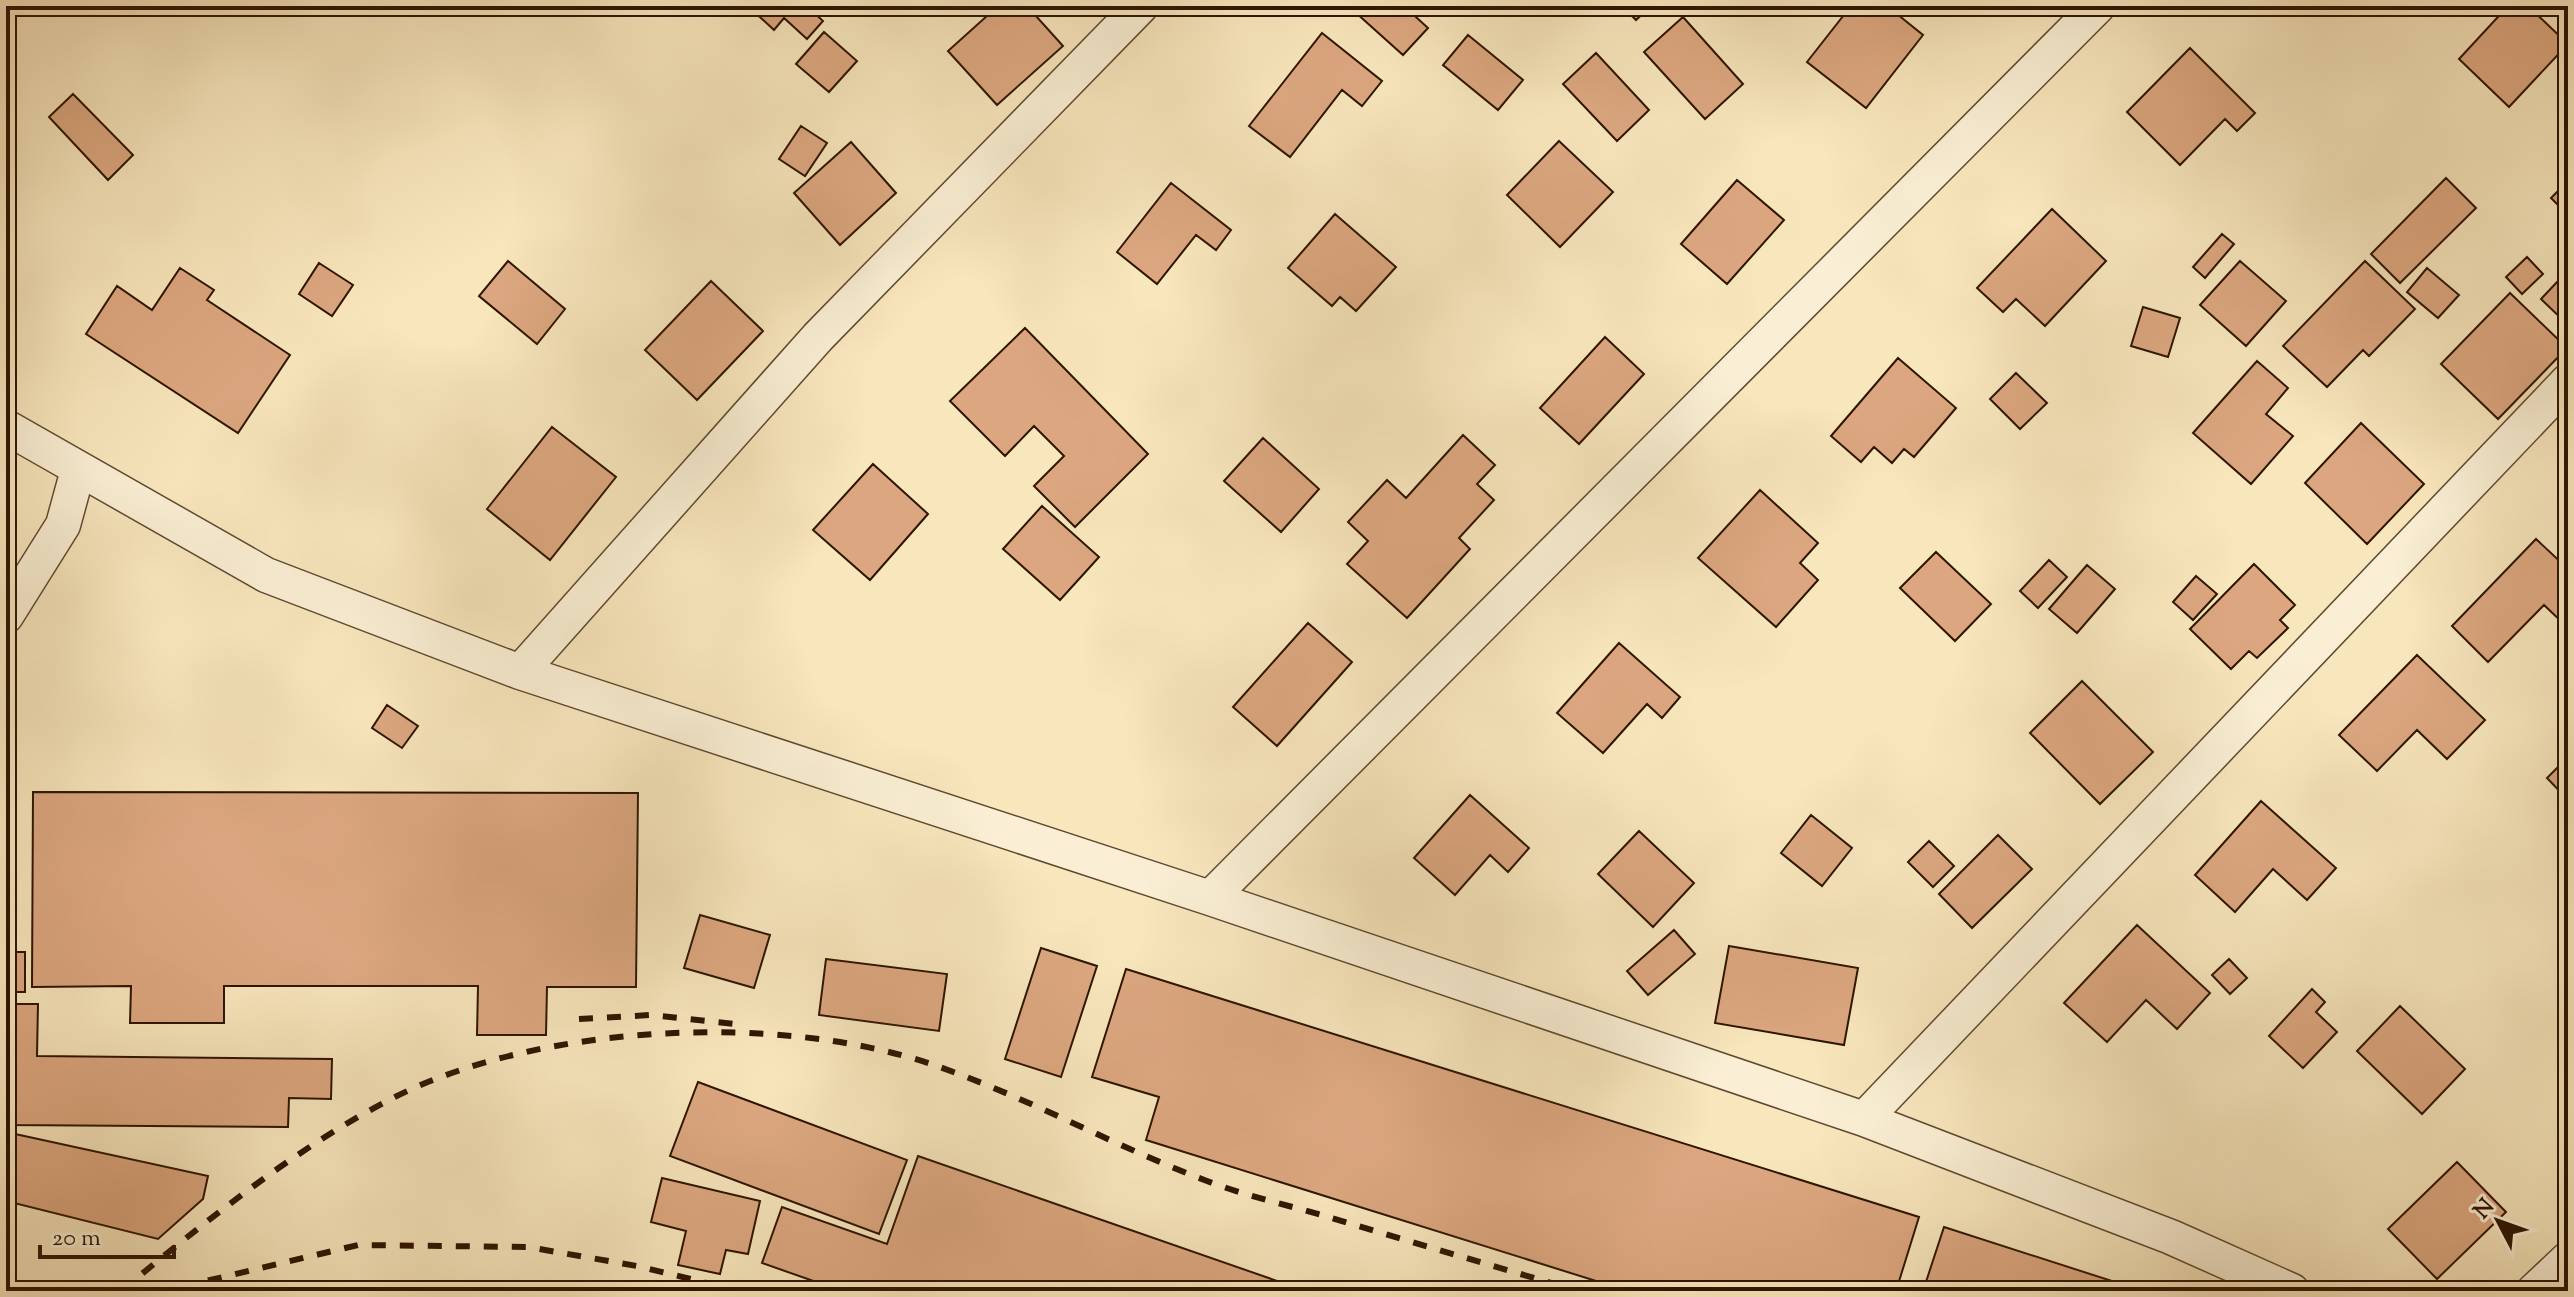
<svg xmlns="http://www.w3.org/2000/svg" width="2574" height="1297" font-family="'Sorts Mill Goudy',serif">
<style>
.building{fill:#dca780;stroke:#2e1500;stroke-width:2}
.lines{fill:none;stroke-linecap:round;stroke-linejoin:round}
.minor-casing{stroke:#60492f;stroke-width:37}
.minor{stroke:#faefd4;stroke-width:34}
.rail{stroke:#2e1500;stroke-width:6;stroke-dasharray:14 14;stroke-linecap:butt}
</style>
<rect width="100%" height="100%" fill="#f8e6bd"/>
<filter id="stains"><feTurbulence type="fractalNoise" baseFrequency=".0025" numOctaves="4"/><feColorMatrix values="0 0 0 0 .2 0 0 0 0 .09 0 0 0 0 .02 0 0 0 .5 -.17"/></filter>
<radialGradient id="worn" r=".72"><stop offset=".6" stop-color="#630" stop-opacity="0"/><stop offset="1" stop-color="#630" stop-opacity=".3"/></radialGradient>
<path class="building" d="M 748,6 L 807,6 L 823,21 L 807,39 L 784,18 L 774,30 Z
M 998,6 L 1027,6 L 1063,46 L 997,105 L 948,51 Z
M 1361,6 L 1404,6 L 1428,28 L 1403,55 L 1355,12 Z
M 1622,6 L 1651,6 L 1636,20 Z
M 1851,6 L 1887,6 L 1923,35 L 1866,108 L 1807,62 Z
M 2508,6 L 2528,6 L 2568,44 L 2509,107 L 2459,59 Z
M 1683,17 L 1743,84 L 1705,119 L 1644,52 Z
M 824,32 L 857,61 L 829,92 L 796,64 Z
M 1322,33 L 1382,81 L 1362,106 L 1342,90 L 1290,157 L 1249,126 Z
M 1468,35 L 1523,80 L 1498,110 L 1443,65 Z
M 2190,48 L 2255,113 L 2237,131 L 2225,119 L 2180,165 L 2127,112 Z
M 1596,53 L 1649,110 L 1617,141 L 1563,84 Z
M 73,94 L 133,155 L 108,180 L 49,117 Z
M 801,126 L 827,143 L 805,176 L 779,159 Z
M 1559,141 L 1613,192 L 1560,247 L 1507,195 Z
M 851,142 L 896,193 L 840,245 L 794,193 Z
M 2446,178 L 2476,208 L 2400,283 L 2371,254 Z
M 1737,180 L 1784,220 L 1727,284 L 1681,244 Z
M 2568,181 L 2568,211 L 2566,213 L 2551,198 Z
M 1171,183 L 1231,230 L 1216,250 L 1196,235 L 1157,284 L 1117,252 Z
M 2052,209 L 2106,261 L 2045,326 L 2016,299 L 2003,312 L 1977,288 Z
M 1335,214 L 1396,267 L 1356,311 L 1340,297 L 1332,306 L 1288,268 Z
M 2222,234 L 2234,244 L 2205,278 L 2193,267 Z
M 2527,257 L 2543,274 L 2522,294 L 2506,277 Z
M 508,261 L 565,309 L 537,344 L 479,296 Z
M 2240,261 L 2286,301 L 2246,346 L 2200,305 Z
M 2365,261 L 2415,309 L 2369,356 L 2363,350 L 2327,387 L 2283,346 Z
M 319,263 L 353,285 L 332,316 L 299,294 Z
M 180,268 L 214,290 L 207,300 L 290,355 L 238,433 L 86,334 L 117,286 L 152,310 Z
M 2427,268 L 2459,295 L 2438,318 L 2407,292 Z
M 2559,280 L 2568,288 L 2568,325 L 2541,299 Z
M 711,281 L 763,331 L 697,400 L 645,350 Z
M 2510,293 L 2567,348 L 2498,419 L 2441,364 Z
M 2143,307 L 2180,318 L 2168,357 L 2131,346 Z
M 1025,328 L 1148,454 L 1075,527 L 1034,486 L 1064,456 L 1034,426 L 1005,456 L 950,401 Z
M 1605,337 L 1644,374 L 1579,444 L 1540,408 Z
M 1898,358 L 1956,408 L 1914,457 L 1904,449 L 1892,463 L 1874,447 L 1861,462 L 1831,436 Z
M 2257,361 L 2288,388 L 2266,414 L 2293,436 L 2251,484 L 2193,433 Z
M 2016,373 L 2047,403 L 2020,429 L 1990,399 Z
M 2361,423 L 2424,484 L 2367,544 L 2305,483 Z
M 552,427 L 616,477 L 550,560 L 487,509 Z
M 1463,435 L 1495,465 L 1477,484 L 1494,500 L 1459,538 L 1470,549 L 1407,618 L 1347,564 L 1368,541 L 1348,522 L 1387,480 L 1406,498 Z
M 1263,438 L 1319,489 L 1281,532 L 1224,481 Z
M 873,464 L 928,514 L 870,580 L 813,530 Z
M 1760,490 L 1818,543 L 1800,563 L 1818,580 L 1776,627 L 1698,558 Z
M 1042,506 L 1099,557 L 1060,600 L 1003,549 Z
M 2536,539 L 2568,569 L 2568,628 L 2544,605 L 2488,662 L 2452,626 Z
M 1936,552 L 1991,604 L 1955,641 L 1900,588 Z
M 2049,560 L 2067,577 L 2038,608 L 2020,591 Z
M 2254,564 L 2295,605 L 2280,620 L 2288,628 L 2257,658 L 2249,651 L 2231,669 L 2190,629 Z
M 2087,565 L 2115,589 L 2077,633 L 2049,609 Z
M 2196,576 L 2217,594 L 2193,620 L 2173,602 Z
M 1308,623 L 1352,662 L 1277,746 L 1233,707 Z
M 1619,643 L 1680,697 L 1662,718 L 1647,704 L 1603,753 L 1557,713 Z
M 2417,655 L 2485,720 L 2447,759 L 2417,730 L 2377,771 L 2339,735 Z
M 2082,681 L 2153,752 L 2100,804 L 2030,733 Z
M 387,705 L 418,726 L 402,748 L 372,728 Z
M 2568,757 L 2568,800 L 2547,778 Z
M 33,792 L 638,793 L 636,987 L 547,987 L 546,1035 L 477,1035 L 478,986 L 224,986 L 224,1023 L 130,1023 L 131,986 L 32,987 Z
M 1470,795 L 1529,848 L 1508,872 L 1490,855 L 1455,895 L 1414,858 Z
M 2261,801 L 2336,868 L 2307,900 L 2273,869 L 2235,912 L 2195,875 Z
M 1811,815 L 1852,848 L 1822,886 L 1781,853 Z
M 1639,831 L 1694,883 L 1653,927 L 1598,874 Z
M 1998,835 L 2032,869 L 1972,928 L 1939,894 Z
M 1929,841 L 1954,866 L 1933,887 L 1908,862 Z
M 700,915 L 770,935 L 754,988 L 684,968 Z
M 2137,925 L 2210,993 L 2177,1029 L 2146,1000 L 2107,1042 L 2064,1003 Z
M 1674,930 L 1695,954 L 1648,995 L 1627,971 Z
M 1729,946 L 1858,968 L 1844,1045 L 1715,1023 Z
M 1041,948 L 1097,966 L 1061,1077 L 1005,1059 Z
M 6,952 L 25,952 L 25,992 L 6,992 Z
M 826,959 L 947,974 L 939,1031 L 819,1015 Z
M 2229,959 L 2247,978 L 2230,994 L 2212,975 Z
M 1126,969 L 1919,1217 L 1896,1291 L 1628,1291 L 1146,1140 L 1159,1097 L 1092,1077 Z
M 2312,989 L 2325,1002 L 2316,1012 L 2337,1032 L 2303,1068 L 2269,1036 Z
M 6,1004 L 38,1004 L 37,1056 L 332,1059 L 331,1099 L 289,1098 L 288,1127 L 6,1125 Z
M 2400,1006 L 2465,1069 L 2422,1114 L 2357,1051 Z
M 698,1082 L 907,1160 L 879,1234 L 670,1156 Z
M 6,1132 L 208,1176 L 203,1199 L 158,1239 L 6,1201 Z
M 918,1156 L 1306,1291 L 842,1291 L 762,1263 L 782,1207 L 887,1244 Z
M 2457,1162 L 2506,1212 L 2437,1279 L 2388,1229 Z
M 662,1178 L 760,1201 L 748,1254 L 726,1250 L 720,1274 L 678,1265 L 686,1231 L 651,1222 Z
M 1944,1227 L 2143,1291 L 1923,1291 Z"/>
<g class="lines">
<defs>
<path id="minor" d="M 6,427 L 266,575 L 520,672 L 1210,898 L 1864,1119 L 2171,1237 L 2292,1291
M 6,616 L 63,525 L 78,470
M 520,672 L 818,337 L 1141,6
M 1210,898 L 2098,6
M 1864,1119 L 2568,381
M 2534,1291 L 2568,1259"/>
</defs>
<use href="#minor" class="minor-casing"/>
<use href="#minor" class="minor"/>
<path class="rail" d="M 579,1019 L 651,1015 L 745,1025
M 121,1291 C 205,1222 294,1149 391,1099 C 536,1024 776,1012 931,1064 C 1025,1096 1114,1146 1207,1181 C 1246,1196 1288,1205 1328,1217 C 1411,1242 1494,1266 1578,1291
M 182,1291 L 206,1281 L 358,1245 L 528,1247 L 637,1266 L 740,1291"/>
</g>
<rect width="2574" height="1297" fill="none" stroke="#f8e6bd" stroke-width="32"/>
<rect x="8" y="8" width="2558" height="1281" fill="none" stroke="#2e1500" stroke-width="4"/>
<rect x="16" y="16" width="2542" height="1265" fill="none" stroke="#2e1500" stroke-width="2"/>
<g transform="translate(2498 1221) rotate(311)" stroke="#faefd4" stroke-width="6" paint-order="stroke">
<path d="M0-6L14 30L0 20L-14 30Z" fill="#2e1500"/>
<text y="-12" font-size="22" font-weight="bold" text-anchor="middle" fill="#2e1500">N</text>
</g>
<path d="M40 1245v12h134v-12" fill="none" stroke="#2e1500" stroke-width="4"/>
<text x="52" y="1245" font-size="24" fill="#2e1500" stroke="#faefd4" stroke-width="6" paint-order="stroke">20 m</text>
<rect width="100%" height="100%" filter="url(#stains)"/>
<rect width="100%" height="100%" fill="url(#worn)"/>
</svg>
